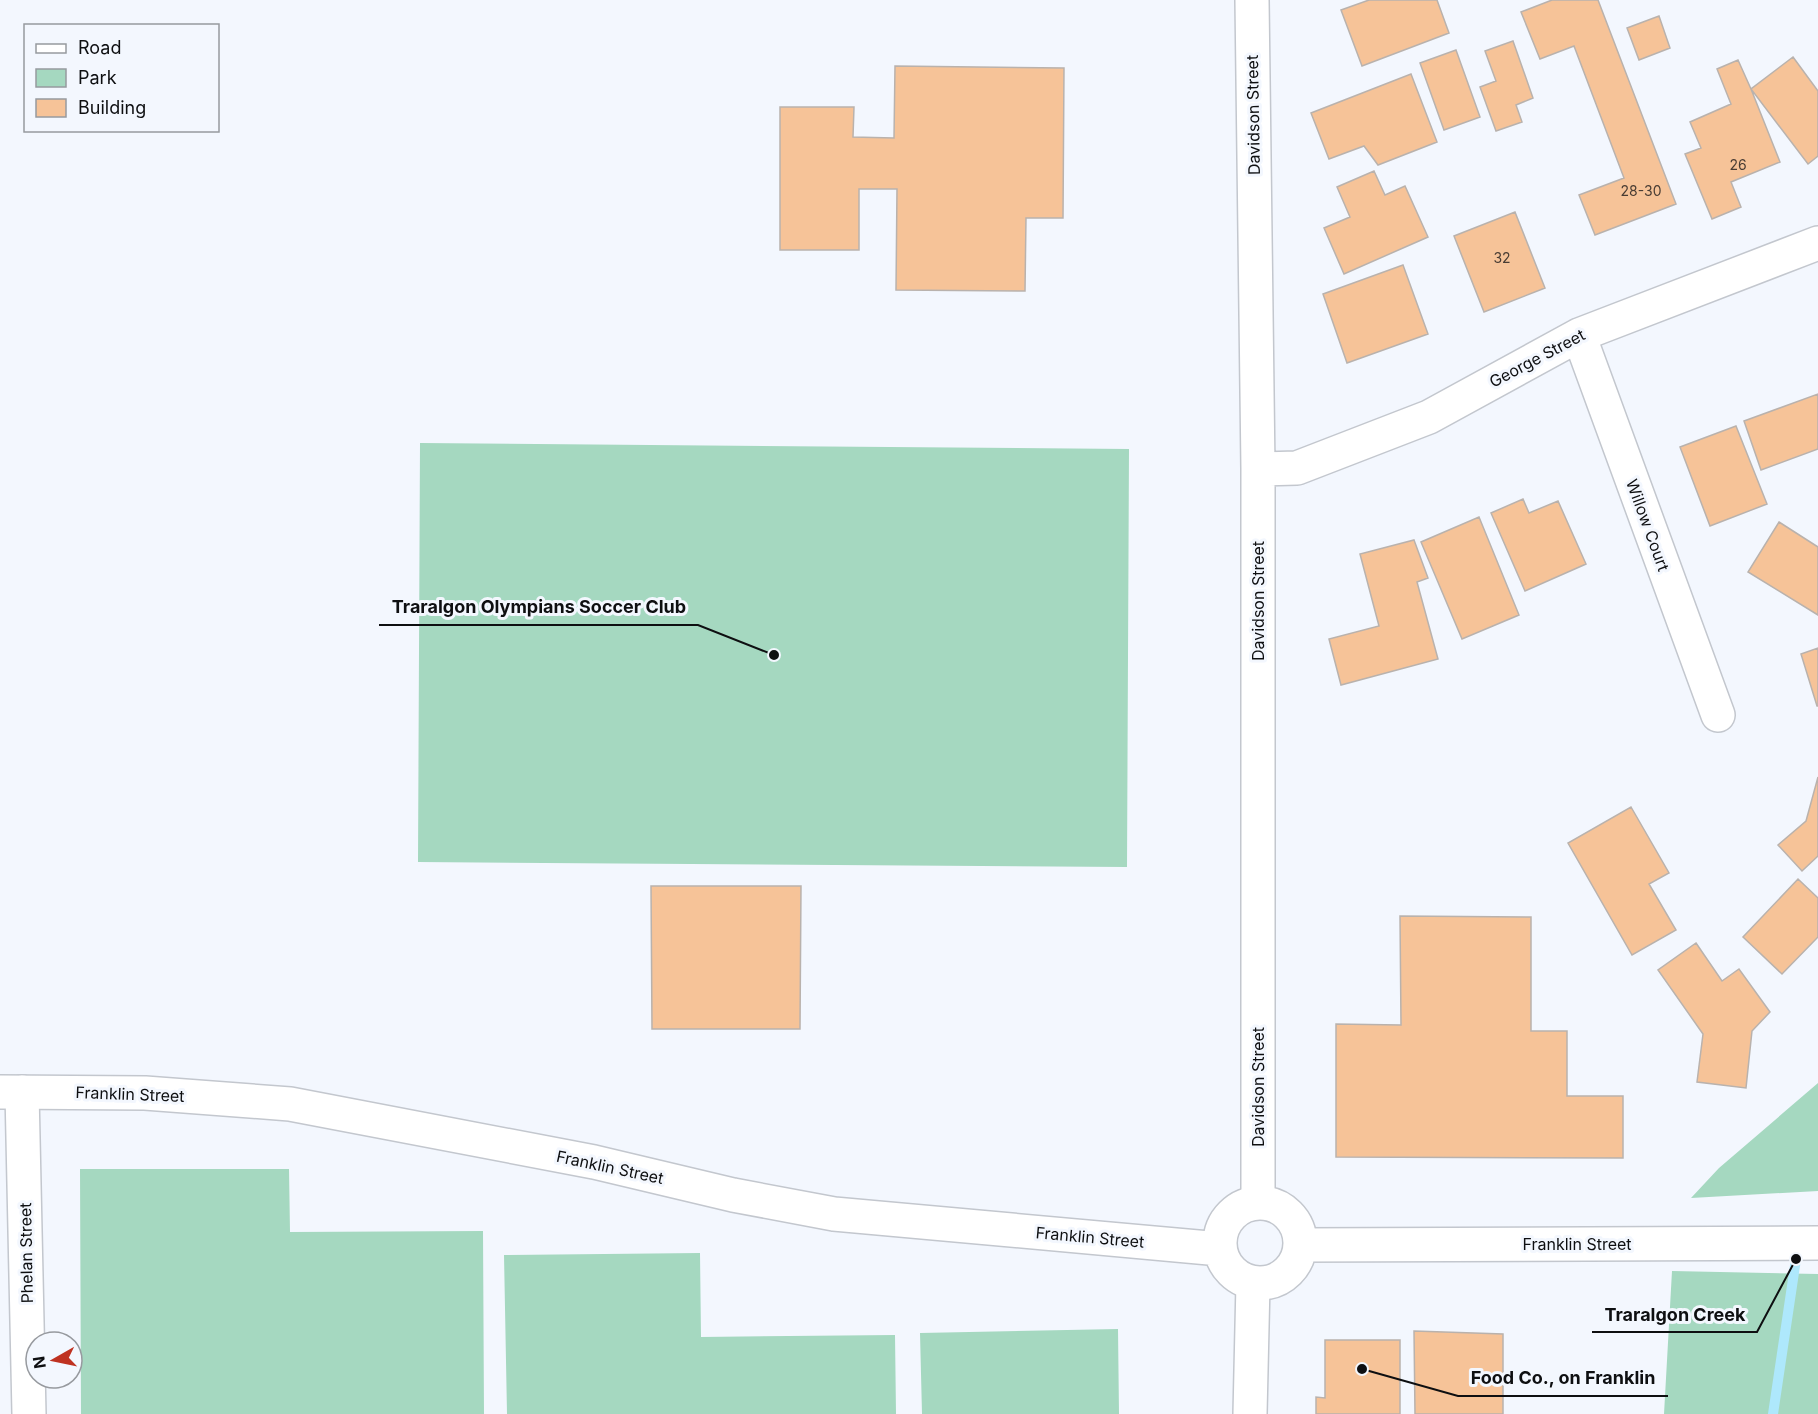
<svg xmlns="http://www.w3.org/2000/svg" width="1818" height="1414" font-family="Inter,sans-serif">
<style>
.green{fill:#a5d8c0}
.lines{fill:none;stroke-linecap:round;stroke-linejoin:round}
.stream{stroke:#aee8fc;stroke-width:10}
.building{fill:#f6c398;stroke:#b9b2ad;stroke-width:1.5}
.street-casing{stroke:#c3c7ce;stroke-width:36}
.secondary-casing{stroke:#c3c7ce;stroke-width:36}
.street{stroke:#fff;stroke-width:33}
.secondary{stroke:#fff;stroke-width:33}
.labels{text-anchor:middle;stroke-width:6;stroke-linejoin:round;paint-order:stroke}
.number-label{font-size:14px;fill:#483c33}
.street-label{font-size:16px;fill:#0e0f11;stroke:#f3f7fe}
.leader{fill:none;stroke:#0e0f11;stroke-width:2}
.callout-dot{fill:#0e0f11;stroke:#f3f7fe;stroke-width:2}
.callout-label{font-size:18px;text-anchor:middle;font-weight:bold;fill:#0e0f11;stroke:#f3f7fe;stroke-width:6;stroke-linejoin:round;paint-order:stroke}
</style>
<rect width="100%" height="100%" fill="#f3f7fe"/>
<path class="green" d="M 420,443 L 1129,449 L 1127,867 L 418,862 Z
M 1818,1083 L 1818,1191 L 1691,1198 L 1719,1168 Z
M 80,1169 L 289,1169 L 290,1232 L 483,1231 L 484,1414 L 81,1414 Z
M 700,1253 L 701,1337 L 895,1335 L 896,1414 L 507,1414 L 504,1255 Z
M 1672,1271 L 1818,1274 L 1818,1414 L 1664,1414 Z
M 1118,1329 L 1119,1414 L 922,1414 L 920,1333 Z"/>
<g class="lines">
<path class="stream" d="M 1773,1414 L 1796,1259 L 1802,1250"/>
</g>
<path class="building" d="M 1369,0 L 1437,0 L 1449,33 L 1362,66 L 1341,10 Z
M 1552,0 L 1598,0 L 1676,204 L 1595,235 L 1579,195 L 1624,178 L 1574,46 L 1540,59 L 1521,12 Z
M 1659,16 L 1670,48 L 1639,60 L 1627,28 Z
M 1513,41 L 1533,98 L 1516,105 L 1522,122 L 1496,131 L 1480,87 L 1496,81 L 1485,51 Z
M 1456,50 L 1480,117 L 1444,130 L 1420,63 Z
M 1793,57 L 1818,91 L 1818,156 L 1808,164 L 1751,89 Z
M 1738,60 L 1751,89 L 1780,162 L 1731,182 L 1741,207 L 1712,219 L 1685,154 L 1701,148 L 1690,122 L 1731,104 L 1717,69 Z
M 895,66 L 1064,68 L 1063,218 L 1026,218 L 1025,291 L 896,290 L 897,189 L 859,189 L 859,250 L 780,250 L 780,107 L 854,107 L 853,137 L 894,138 Z
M 1411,74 L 1437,142 L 1378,165 L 1364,146 L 1329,159 L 1311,113 Z
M 1374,171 L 1385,195 L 1405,186 L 1428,237 L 1344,274 L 1324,228 L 1350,217 L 1337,187 Z
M 1515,212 L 1545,288 L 1484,312 L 1454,236 Z
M 1403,265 L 1428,334 L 1347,363 L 1323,294 Z
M 1818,394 L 1818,449 L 1761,470 L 1744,421 Z
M 1736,426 L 1767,504 L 1710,526 L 1680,447 Z
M 1523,499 L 1529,513 L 1558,501 L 1586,564 L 1525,591 L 1491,513 Z
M 1479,517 L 1519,615 L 1462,639 L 1421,542 Z
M 1779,522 L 1818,547 L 1818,615 L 1748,572 Z
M 1414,540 L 1428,578 L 1417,582 L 1438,659 L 1341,685 L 1329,639 L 1379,626 L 1360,554 Z
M 1818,648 L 1818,706 L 1817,706 L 1801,654 Z
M 1818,777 L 1818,856 L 1802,871 L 1778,845 L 1806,821 Z
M 1631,807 L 1669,873 L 1649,884 L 1676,930 L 1632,955 L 1568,843 Z
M 1798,879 L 1818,898 L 1818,937 L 1782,974 L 1743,937 Z
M 651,886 L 801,886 L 800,1029 L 652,1029 Z
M 1400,916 L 1531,917 L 1531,1031 L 1567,1031 L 1567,1096 L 1623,1096 L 1623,1158 L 1336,1157 L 1336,1024 L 1401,1025 Z
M 1696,943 L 1722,981 L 1739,969 L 1770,1012 L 1752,1031 L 1746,1088 L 1697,1082 L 1703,1034 L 1658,970 Z
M 1414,1331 L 1503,1334 L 1503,1414 L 1415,1414 Z
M 1325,1340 L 1400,1340 L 1400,1414 L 1316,1414 L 1316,1397 L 1325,1398 Z"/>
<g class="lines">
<defs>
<path id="street" d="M 1252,0 L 1258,469 L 1258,1202
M 1579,335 L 1718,715
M 1258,469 L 1297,468 L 1429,417 L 1579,335 L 1818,243
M 22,1092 L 29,1414
M 1250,1414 L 1253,1283"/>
<path id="secondary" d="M 0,1092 L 145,1093 L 290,1104 L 594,1162 L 733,1195 L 834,1214 L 1220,1249
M1220 1243a40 40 0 1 1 80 0a40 40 0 1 1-80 0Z
M 1300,1245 L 1818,1243"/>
</defs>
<use href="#street" class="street-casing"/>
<use href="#secondary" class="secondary-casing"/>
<use href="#street" class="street"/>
<use href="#secondary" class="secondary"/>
</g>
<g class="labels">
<g class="number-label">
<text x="1738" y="170">26</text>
<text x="1641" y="196">28-30</text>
<text x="1502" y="263">32</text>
</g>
<g class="street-label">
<text transform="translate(1253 115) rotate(-91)" y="6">Davidson Street</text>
<text transform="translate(1537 358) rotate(-28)" y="6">George Street</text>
<text transform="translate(1648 525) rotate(70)" y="6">Willow Court</text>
<text transform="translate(1258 601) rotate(-90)" y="6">Davidson Street</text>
<text transform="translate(1258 1087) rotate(-90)" y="6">Davidson Street</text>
<text transform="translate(130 1094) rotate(2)" y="6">Franklin Street</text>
<text transform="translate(610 1167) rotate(12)" y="6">Franklin Street</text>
<text transform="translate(1090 1237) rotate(5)" y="6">Franklin Street</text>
<text x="1577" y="1250">Franklin Street</text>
<text transform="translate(26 1253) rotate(-91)" y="6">Phelan Street</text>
</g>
</g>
<path class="leader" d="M774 655L698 625H379M1796 1259L1757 1332H1592M1362 1369L1458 1396H1668"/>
<g class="callout-dot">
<circle cx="774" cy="655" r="6"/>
<circle cx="1796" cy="1259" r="6"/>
<circle cx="1362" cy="1369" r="6"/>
</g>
<g class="callout-label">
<text x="539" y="613">Traralgon Olympians Soccer Club</text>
<text x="1675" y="1321">Traralgon Creek</text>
<text x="1563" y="1384">Food Co., on Franklin</text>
</g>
<rect x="24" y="24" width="195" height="108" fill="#f3f7fe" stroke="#979a9f" stroke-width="1.5"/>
<rect x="36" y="44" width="30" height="9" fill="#ffffff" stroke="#979a9f" stroke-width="1.5"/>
<text x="78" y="54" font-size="18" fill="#0e0f11">Road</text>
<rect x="36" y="69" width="30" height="18" fill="#a5d8c0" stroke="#979a9f" stroke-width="1.5"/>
<text x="78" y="84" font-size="18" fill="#0e0f11">Park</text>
<rect x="36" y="99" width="30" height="18" fill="#f6c398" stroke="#979a9f" stroke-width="1.5"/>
<text x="78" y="114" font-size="18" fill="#0e0f11">Building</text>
<g transform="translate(54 1360) rotate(261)"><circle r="28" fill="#f3f7fe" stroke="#979a9f" stroke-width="1.5"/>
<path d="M0-4.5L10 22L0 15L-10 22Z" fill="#bf3221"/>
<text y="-9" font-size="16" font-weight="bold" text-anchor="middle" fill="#0e0f11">N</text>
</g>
</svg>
